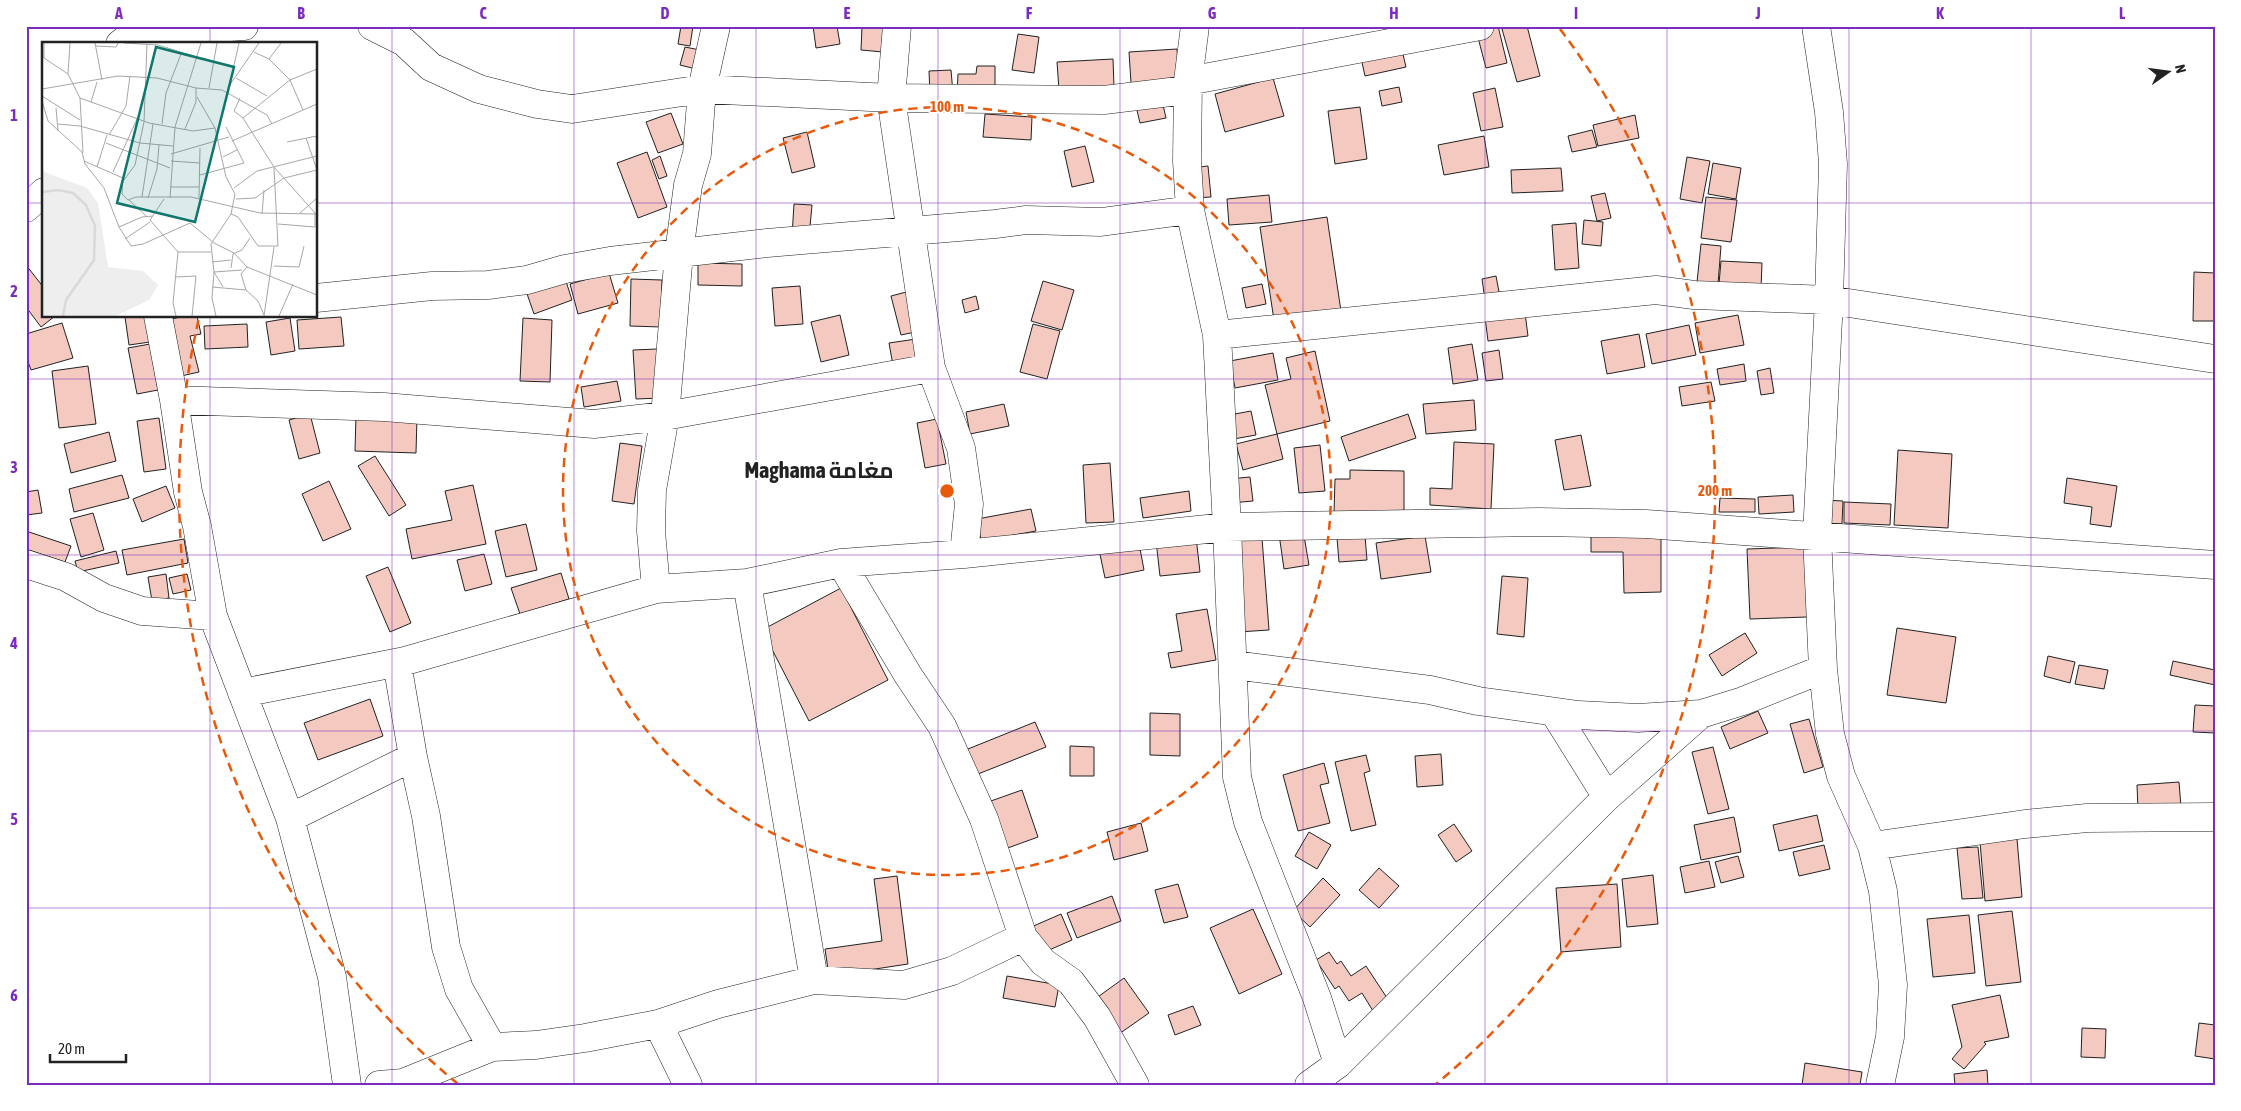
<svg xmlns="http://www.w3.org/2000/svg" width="2241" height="1111" font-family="'Asap Condensed',Cairo,sans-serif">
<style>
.building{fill:#f3c9c0;stroke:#222}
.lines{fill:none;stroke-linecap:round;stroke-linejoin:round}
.minor-casing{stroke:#222;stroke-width:29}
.minor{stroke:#fff;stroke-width:28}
.grid{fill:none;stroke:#7b2cbf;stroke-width:1;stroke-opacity:0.55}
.ring{fill:none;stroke:#e8590c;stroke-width:2.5;stroke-dasharray:9 6}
.labels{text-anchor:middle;stroke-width:4;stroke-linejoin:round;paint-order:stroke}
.town-label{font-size:22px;font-weight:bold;fill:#222;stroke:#fff}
.inset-river{fill:none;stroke:#d9d9d9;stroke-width:2.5}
.inset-road{fill:none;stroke:#a7a7a7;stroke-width:1}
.view{fill:#0f766e;fill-opacity:0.15;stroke:#0f766e;stroke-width:2.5}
.inset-edge{fill:none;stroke:#222;stroke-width:2.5}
.centre{fill:#e8590c;stroke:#fff;stroke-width:2.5}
.ring-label{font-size:15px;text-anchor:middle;font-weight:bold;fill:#e8590c;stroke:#fff;stroke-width:4;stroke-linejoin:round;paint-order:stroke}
.neatline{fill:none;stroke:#7b2cbf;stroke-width:2}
.grid-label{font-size:16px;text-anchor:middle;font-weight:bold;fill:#7b2cbf}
</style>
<rect width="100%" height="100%" fill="#fff"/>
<path class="building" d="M 681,26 L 693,26 L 690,46 L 678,44 Z
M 813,26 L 837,26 L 840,44 L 816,48 Z
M 862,26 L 885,26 L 883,52 L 861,50 Z
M 1490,26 L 1498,26 L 1507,63 L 1486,68 L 1476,30 Z
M 1512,26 L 1527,26 L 1540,76 L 1517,82 L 1502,29 Z
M 1018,34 L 1039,37 L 1034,73 L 1012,70 Z
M 685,47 L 705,51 L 700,70 L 680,65 Z
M 1177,49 L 1179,80 L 1131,83 L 1129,52 Z
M 1402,50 L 1406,67 L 1365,76 L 1361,58 Z
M 1113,59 L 1114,87 L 1059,90 L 1057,62 Z
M 977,66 L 995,66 L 995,96 L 957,95 L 958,74 L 976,74 Z
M 951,70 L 953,93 L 930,94 L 929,71 Z
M 1273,78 L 1284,116 L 1225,132 L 1215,94 Z
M 1399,87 L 1402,102 L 1382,106 L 1379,91 Z
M 1495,88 L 1503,127 L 1481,131 L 1473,93 Z
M 1161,96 L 1166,118 L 1140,123 L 1135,102 Z
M 1360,107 L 1367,159 L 1335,164 L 1328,111 Z
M 671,113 L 683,144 L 658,153 L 646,122 Z
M 985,114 L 1032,117 L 1031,140 L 983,137 Z
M 1635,115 L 1639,138 L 1598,146 L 1593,125 Z
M 1592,130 L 1597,147 L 1572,152 L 1568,136 Z
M 807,132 L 815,167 L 792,173 L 783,138 Z
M 1484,136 L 1489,167 L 1444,175 L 1438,145 Z
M 1085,146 L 1094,182 L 1072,187 L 1064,151 Z
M 647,152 L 667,207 L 638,218 L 617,163 Z
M 660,156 L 667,176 L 659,179 L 652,160 Z
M 1687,157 L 1710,161 L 1702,203 L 1680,199 Z
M 1713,163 L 1741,168 L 1736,199 L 1708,194 Z
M 1208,166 L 1211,197 L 1193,198 L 1190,168 Z
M 1561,168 L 1563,191 L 1512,193 L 1511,170 Z
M 1605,193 L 1611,218 L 1597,221 L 1591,196 Z
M 1269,195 L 1272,222 L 1229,225 L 1227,199 Z
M 1706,197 L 1737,200 L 1731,242 L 1701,238 Z
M 794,204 L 812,205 L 809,237 L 792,236 Z
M 1327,217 L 1342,318 L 1275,327 L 1260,227 Z
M 1584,220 L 1603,222 L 1601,246 L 1582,244 Z
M 1576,223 L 1579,268 L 1555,270 L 1552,225 Z
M 1701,244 L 1721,246 L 1718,284 L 1697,282 Z
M 1721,261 L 1762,263 L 1761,288 L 1719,284 Z
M 698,263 L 742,264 L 742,286 L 698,285 Z
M 26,265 L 44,288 L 44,316 L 55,316 L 41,327 L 26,307 Z
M 2194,272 L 2215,273 L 2215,321 L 2193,321 Z
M 609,273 L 618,303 L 578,314 L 570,284 Z
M 564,275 L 572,300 L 534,314 L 525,288 Z
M 1496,276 L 1500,297 L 1485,300 L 1482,279 Z
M 631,279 L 662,280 L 661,327 L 630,326 Z
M 1043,281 L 1074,290 L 1062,330 L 1031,321 Z
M 1262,284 L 1266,304 L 1246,308 L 1242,288 Z
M 800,286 L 803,324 L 775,326 L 772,288 Z
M 910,291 L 920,331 L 901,335 L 891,296 Z
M 976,296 L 979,309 L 965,313 L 962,300 Z
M 1525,313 L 1528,336 L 1488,341 L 1485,317 Z
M 840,315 L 849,355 L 821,362 L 811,322 Z
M 1738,315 L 1744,345 L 1700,353 L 1695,323 Z
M 146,316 L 150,342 L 129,345 L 125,317 Z
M 184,316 L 197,316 L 201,334 L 190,336 L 199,372 L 181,376 L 168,320 Z
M 341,317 L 344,346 L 299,349 L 297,320 Z
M 290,318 L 295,351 L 271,355 L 266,322 Z
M 523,318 L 552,320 L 550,382 L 520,381 Z
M 62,323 L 73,358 L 31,370 L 26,356 L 26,334 Z
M 247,324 L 248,347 L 205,349 L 204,326 Z
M 1033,324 L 1060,331 L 1047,379 L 1020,372 Z
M 1689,325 L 1696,355 L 1652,364 L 1646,334 Z
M 1639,334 L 1645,367 L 1607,374 L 1601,341 Z
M 916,339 L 921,366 L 894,371 L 889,343 Z
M 150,344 L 158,390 L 137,394 L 128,348 Z
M 1472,344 L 1478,380 L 1453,384 L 1448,348 Z
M 657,349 L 660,398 L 636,399 L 633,350 Z
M 1499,350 L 1503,379 L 1486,381 L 1482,353 Z
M 1315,351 L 1330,421 L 1277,434 L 1265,385 L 1291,379 L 1286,358 Z
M 1273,353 L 1278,380 L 1235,388 L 1230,361 Z
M 1744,364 L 1746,381 L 1720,385 L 1717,369 Z
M 88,366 L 96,424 L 59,428 L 52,371 Z
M 1770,368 L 1774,393 L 1761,395 L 1757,371 Z
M 617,381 L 621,401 L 584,407 L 581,387 Z
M 1711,382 L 1715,401 L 1682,406 L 1679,387 Z
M 1474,400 L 1476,430 L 1426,434 L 1423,404 Z
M 1004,404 L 1009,426 L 970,434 L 966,412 Z
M 1251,411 L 1256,435 L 1228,440 L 1224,416 Z
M 310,414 L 320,453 L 299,459 L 289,420 Z
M 1408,414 L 1416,438 L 1349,461 L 1341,437 Z
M 356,415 L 417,417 L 416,453 L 355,451 Z
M 159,418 L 166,469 L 144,472 L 137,421 Z
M 937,419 L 946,464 L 925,468 L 917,423 Z
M 109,432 L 116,461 L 71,473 L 64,444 Z
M 1277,434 L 1283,459 L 1243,470 L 1236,444 Z
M 1581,435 L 1591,486 L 1564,490 L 1555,440 Z
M 1454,442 L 1494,444 L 1491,509 L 1430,505 L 1430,488 L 1452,489 Z
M 620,443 L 642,446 L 634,504 L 612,501 Z
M 1320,445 L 1325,491 L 1299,493 L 1294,448 Z
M 1898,450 L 1952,454 L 1948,528 L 1894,525 Z
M 375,456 L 406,505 L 389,516 L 358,466 Z
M 1110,463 L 1114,522 L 1086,523 L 1083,465 Z
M 1350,470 L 1404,471 L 1404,515 L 1334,514 L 1335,479 L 1350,479 Z
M 122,475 L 129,498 L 74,512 L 69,489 Z
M 1250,477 L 1253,501 L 1231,503 L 1229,479 Z
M 2067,478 L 2117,486 L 2111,527 L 2090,524 L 2092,507 L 2064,503 Z
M 329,481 L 351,529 L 323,541 L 302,494 Z
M 473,485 L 486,544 L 412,559 L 406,529 L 452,520 L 445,491 Z
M 166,486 L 175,508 L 142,522 L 133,499 Z
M 38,490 L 42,513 L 26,515 L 26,492 Z
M 1189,491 L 1191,511 L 1143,518 L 1140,498 Z
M 1793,495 L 1794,512 L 1759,514 L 1758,497 Z
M 1720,498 L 1755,499 L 1755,512 L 1719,512 Z
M 1823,500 L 1843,501 L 1842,524 L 1822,523 Z
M 1844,502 L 1891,504 L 1890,525 L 1844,523 Z
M 1031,509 L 1036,531 L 981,541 L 977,519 Z
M 93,513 L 104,550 L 81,557 L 70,519 Z
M 526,524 L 537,570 L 506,577 L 495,531 Z
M 1303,530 L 1309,565 L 1284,569 L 1279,534 Z
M 26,531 L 71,546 L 65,562 L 26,549 Z
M 1661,531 L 1661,592 L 1624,593 L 1623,552 L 1591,552 L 1591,532 Z
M 1365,536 L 1367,560 L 1339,562 L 1337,538 Z
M 1425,536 L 1431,572 L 1381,579 L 1376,543 Z
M 1196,537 L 1200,572 L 1160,576 L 1156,541 Z
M 1138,538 L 1144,570 L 1105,578 L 1098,545 Z
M 1262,538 L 1269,630 L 1238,632 L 1232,540 Z
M 184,539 L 188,563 L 127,575 L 122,550 Z
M 1805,547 L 1807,617 L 1750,619 L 1747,549 Z
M 116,551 L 119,563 L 78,572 L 75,561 Z
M 484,554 L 492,584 L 465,591 L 457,560 Z
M 388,567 L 411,623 L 390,632 L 366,576 Z
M 561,573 L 569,599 L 520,614 L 511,588 Z
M 166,574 L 169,598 L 152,601 L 148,577 Z
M 187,574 L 191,590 L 173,594 L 169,578 Z
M 1502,576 L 1528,578 L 1524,637 L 1497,634 Z
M 841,588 L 888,680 L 809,721 L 762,630 Z
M 1207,609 L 1216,660 L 1171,668 L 1168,653 L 1182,651 L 1176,614 Z
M 1897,628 L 1956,637 L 1946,703 L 1887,695 Z
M 1745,633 L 1757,653 L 1722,676 L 1709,655 Z
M 2048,656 L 2075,662 L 2070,683 L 2044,676 Z
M 2173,661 L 2215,670 L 2215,685 L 2170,675 Z
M 2079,665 L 2108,670 L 2104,689 L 2075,684 Z
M 370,699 L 383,736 L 318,760 L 304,723 Z
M 2195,705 L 2215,706 L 2215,733 L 2193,732 Z
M 1758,711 L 1768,733 L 1730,749 L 1721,727 Z
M 1150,713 L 1180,714 L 1180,756 L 1150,755 Z
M 1809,719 L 1823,767 L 1804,773 L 1790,724 Z
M 1035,722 L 1046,747 L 973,776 L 963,751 Z
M 1070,746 L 1094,747 L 1094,776 L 1070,776 Z
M 1713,747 L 1729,809 L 1708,814 L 1692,752 Z
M 1441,754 L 1443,785 L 1417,787 L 1415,756 Z
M 1366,755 L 1370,771 L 1364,773 L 1376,825 L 1351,831 L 1335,762 Z
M 1324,763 L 1329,783 L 1320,785 L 1330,823 L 1298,831 L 1283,775 Z
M 2179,782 L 2181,807 L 2138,810 L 2137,785 Z
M 1022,790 L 1038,837 L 1005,849 L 988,802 Z
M 1817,815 L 1823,841 L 1779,851 L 1773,825 Z
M 1734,817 L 1741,852 L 1701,860 L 1694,825 Z
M 1141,823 L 1148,851 L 1114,860 L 1107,832 Z
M 1454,824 L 1472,851 L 1456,862 L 1438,835 Z
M 1309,832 L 1331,845 L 1317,869 L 1295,856 Z
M 2017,839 L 2022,897 L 1985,901 L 1980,842 Z
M 1824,845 L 1830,869 L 1799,876 L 1793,852 Z
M 1978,847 L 1983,898 L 1962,899 L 1957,848 Z
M 1738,856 L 1744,877 L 1721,883 L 1715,862 Z
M 1709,861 L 1715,887 L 1685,893 L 1680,867 Z
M 1379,868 L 1399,886 L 1379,908 L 1359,890 Z
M 1653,875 L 1658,924 L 1627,927 L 1622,879 Z
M 897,876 L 908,964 L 829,976 L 825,949 L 882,941 L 874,879 Z
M 1323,878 L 1340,895 L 1310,927 L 1293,911 Z
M 1178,884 L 1188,917 L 1164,923 L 1155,890 Z
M 1617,884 L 1621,947 L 1561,952 L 1556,888 Z
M 1112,896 L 1121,921 L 1077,938 L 1067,913 Z
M 1253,909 L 1282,974 L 1239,994 L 1210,928 Z
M 2012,911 L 2021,982 L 1986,986 L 1978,915 Z
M 1061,914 L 1072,940 L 1040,954 L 1029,928 Z
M 1969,915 L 1975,973 L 1933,977 L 1927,919 Z
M 1329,952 L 1337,964 L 1341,961 L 1351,976 L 1366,966 L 1389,1001 L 1373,1011 L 1362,993 L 1349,1001 L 1339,986 L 1335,989 L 1316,960 Z
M 1007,976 L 1059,985 L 1055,1007 L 1003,998 Z
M 1124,978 L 1149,1013 L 1119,1034 L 1095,999 Z
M 2000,995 L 2009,1037 L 1984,1042 L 1986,1044 L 1964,1069 L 1952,1059 L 1962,1047 L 1952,1005 Z
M 1193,1006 L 1201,1025 L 1175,1035 L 1168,1015 Z
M 2199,1023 L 2215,1025 L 2215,1059 L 2195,1056 Z
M 2082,1028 L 2106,1029 L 2105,1058 L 2081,1057 Z
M 1805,1063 L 1862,1072 L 1860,1085 L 1802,1085 Z
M 1987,1070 L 1988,1085 L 1955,1085 L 1954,1074 Z"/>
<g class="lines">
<defs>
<path id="minor" d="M 372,26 L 404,42 L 431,67 L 479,89 L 537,104 L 572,109 L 702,89 L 891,98 L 1104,100 L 1187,90
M 897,26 L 891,98 L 931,368 L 961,448 L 969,504 L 964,554
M 1195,26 L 1188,81 L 1187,161 L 1190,210 L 1217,335 L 1227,527 L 1237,777 L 1248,822 L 1317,998 L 1338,1064
M 1816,26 L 1829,112 L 1833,164 L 1829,300 L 1817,535 L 1823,669 L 1830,734 L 1841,776 L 1872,846 L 1883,891 L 1893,985 L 1890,1037 L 1880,1085
M 120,44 L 133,34 L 244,26
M 1188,81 L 1480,26
M 26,208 L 44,192
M 316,298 L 432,286 L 488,285 L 527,280 L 565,269 L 610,261 L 767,243 L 995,224 L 1026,220 L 1101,222 L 1190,210
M 158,316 L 174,400 L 188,492 L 197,526 L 213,616 L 290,818 L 332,977 L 347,1085
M 1217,335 L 1656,290 L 1694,295 L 1829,300 L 2215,359
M 174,400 L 384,407 L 594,424 L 665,416 L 931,368
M 841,563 L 908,675 L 942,726 L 984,819 L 1023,937 L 1043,962 L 1071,982 L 1097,1017 L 1135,1085
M 26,564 L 66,577 L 104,598 L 142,611 L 213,616
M 747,583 L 814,980
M 656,589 L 651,531 L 652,490 L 665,416 L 679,253 L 688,185 L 697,154 L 702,89 L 716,26
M 397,663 L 413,757 L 426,816 L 446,947 L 459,989 L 492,1047
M 1233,665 L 1430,690 L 1478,701 L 1578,715 L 1638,718 L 1701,714 L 1743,701 L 1823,669
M 242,693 L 405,661 L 656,589 L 747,583 L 841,563 L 964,554 L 1227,527 L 1539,522 L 1646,524 L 2215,565
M 1554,712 L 1607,797
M 290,818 L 413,757
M 1872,846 L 2025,824 L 2087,818 L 2215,817
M 658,1024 L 688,1085
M 379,1085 L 403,1083 L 492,1047 L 536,1045 L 585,1038 L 658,1024 L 718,1004 L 814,980 L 904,985 L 952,971 L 1023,937
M 1309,1085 L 1338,1064 L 1607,797 L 1701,714"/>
</defs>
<use href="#minor" class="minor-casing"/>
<use href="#minor" class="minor"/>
</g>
<path class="grid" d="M 210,26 L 210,44M 392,26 L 392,1085M 574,26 L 574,1085M 756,26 L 756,1085M 938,26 L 938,1085M 1120,26 L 1120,1085M 1303,26 L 1303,1085M 1485,26 L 1485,1085M 1667,26 L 1667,1085M 1849,26 L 1849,1085M 2031,26 L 2031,1085M 26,203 L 44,203M 316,203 L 2215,203M 210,316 L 210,1085M 26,379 L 2215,379M 26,555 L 2215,555M 26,731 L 2215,731M 26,908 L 2215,908"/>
<g class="ring">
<circle cx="947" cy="491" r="384"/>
<path d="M458 1084A768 768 0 0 1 199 318M1560 29A768 768 0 0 1 1436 1084"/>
</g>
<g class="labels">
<g class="town-label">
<text x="819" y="478">Maghama مغامة</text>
</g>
</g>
<g transform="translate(42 42)">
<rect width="275" height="275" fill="#fff"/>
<path d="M 0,129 L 45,146 L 56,161 L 66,225 L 101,229 L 116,243 L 107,258 L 74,274 L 0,274 Z" fill="#eee"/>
<path class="inset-river" d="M 0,150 L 16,148 L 31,151 L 44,163 L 53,184 L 52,218 L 24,258 L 21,274"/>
<path class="inset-road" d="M 2,1 L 2,16 L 26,32M 28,1 L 26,32 L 38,56 L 41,111M 53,1 L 60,38M 82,1 L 116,3 L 171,20M 54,4 L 74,5 L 76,1M 212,10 L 227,17 L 248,38 L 261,68M 227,17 L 239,1M 194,36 L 225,54M 187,44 L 217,1M 167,46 L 175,1M 0,47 L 76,34 L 115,36 L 154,46 L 180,48 L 225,73 L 230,82M 186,50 L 197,1M 0,54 L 38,78M 155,55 L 173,86 L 184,135 L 193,152 L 189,172 L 169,202 L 172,230 L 181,245M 38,56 L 107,81 L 151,89 L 173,86M 198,56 L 192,69 L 201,76 L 232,125 L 273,171 L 273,185 L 236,182M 0,59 L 6,79 L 40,110 L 43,122 L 62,146 L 77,185 L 89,204 L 101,202 L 148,181 L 172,201 L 192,211 L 205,225M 49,60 L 55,40M 14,66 L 16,89M 201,76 L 248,38 L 275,27M 102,80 L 105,2M 16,82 L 38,84 L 98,101 L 131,104M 120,82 L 124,51 L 139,12M 143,87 L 154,60 L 154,46M 67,93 L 84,64 L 88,34M 264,96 L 275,128M 190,99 L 275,62M 245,100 L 275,94M 64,101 L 128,126M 129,112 L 187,95M 181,115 L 195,108M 42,119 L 81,136 L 80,152 L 86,158 L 94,155 L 149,155 L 218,171 L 275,172M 129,119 L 158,121M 55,125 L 65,93M 71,130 L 95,77M 158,133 L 202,121 L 184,85M 82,138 L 93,123 L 102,80M 128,145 L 157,145M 192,146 L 215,129 L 275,114M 100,155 L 111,82M 106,156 L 115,127 L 117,103M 128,156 L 133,85 L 159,1M 157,156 L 158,106M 122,157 L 108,178 L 136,210 L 131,261 L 134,274M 194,157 L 213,156 L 242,136 L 275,128M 87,158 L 104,174M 258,171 L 275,156M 189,172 L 196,175 L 216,204 L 236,204 L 232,126M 220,172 L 222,148M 77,185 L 100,175 L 111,174M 83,197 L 108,180M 136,210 L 169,210M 170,220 L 189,218M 232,224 L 257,225 L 262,204M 189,226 L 191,212 L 200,208 L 208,196M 133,235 L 154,234 L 150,274M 170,245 L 204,248 L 216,259 L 222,273M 204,248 L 199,232 L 205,225 L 275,253M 174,274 L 170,256 L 172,230 L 200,228M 222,274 L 232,205M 237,274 L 251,242"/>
<path class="view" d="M 114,5 L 192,25 L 153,180 L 75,161 Z"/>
<rect width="275" height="275" class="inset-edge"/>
</g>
<circle cx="947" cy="491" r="8" class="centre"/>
<g class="ring-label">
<text x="947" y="112">100 m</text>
<text x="1715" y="496">200 m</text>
</g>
<rect width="2241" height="1111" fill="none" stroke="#ffffff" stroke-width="55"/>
<g transform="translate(2168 72) rotate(76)" stroke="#ffffff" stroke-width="4" paint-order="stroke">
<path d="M0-4L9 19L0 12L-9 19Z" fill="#222222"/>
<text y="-8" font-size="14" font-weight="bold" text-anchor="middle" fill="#222222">N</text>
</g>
<path d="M50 1054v8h76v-8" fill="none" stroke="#222222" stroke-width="2.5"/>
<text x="58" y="1054" font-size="15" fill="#222222" stroke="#ffffff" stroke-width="4" paint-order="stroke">20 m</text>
<rect x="28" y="28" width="2186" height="1056" class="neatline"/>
<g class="grid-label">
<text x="119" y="19">A</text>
<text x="301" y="19">B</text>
<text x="483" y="19">C</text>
<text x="665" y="19">D</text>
<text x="847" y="19">E</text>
<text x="1029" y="19">F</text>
<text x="1212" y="19">G</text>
<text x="1394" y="19">H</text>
<text x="1576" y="19">I</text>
<text x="1758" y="19">J</text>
<text x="1940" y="19">K</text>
<text x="2122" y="19">L</text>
<text x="14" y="121">1</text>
<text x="14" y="297">2</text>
<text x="14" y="473">3</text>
<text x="14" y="649">4</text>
<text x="14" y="825">5</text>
<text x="14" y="1001">6</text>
</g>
</svg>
